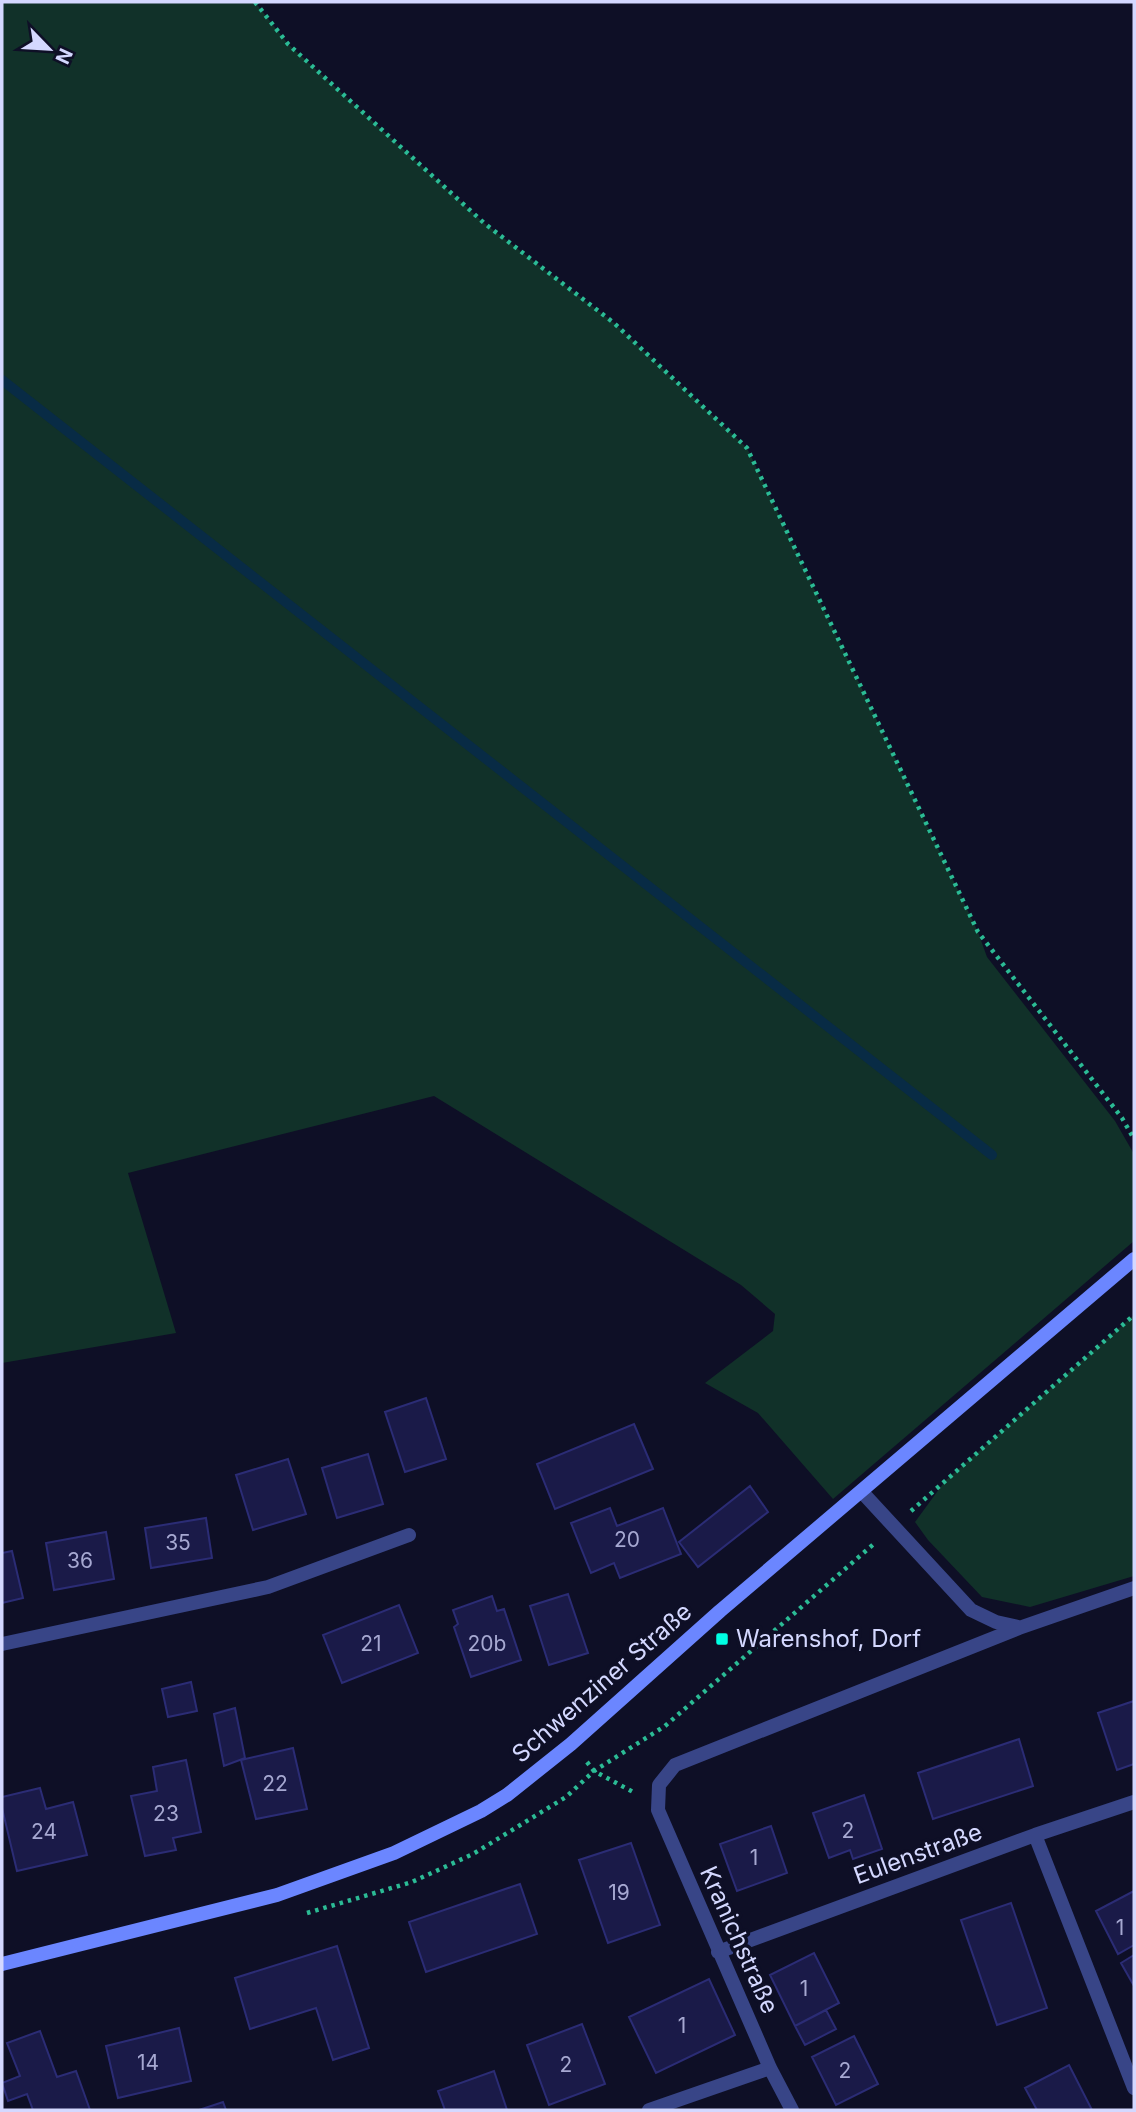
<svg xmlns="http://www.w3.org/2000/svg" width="1136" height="2112" font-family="Inter,sans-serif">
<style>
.green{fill:#113129}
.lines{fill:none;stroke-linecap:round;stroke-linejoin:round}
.stream{stroke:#082b45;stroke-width:10}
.building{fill:#1a1a48;stroke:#2b2c75;stroke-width:2}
.path{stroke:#2bbb95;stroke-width:4.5;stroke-dasharray:3.5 5;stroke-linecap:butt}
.street{stroke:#384587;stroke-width:14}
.secondary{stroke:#6b86ff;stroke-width:14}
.poi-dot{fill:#00ffe3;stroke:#0e0f26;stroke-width:2.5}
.labels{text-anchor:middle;stroke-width:7;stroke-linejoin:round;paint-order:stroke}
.number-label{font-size:21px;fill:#a6a8d1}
.poi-label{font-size:24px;fill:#d4d8ff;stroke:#0e0f26;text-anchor:start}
.street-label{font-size:24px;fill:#d4d8ff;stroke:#0e0f26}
</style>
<rect width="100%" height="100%" fill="#0e0f26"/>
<path class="green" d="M 2,2 L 255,2 L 288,44 L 484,223 L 614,323 L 747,448 L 978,932 L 987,957 L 1115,1121 L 1134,1154 L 1134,1241 L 833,1499 L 758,1413 L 705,1383 L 773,1331 L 775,1314 L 741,1285 L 434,1096 L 128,1173 L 176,1333 L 2,1363 Z
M 1134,1315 L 1134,1576 L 1030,1607 L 982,1597 L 928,1540 L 915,1522 L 945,1481 Z"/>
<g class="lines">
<path class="stream" d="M 2,380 L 992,1155"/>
</g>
<path class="building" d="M 426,1398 L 446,1459 L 405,1472 L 385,1412 Z
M 634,1424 L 653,1469 L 555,1509 L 537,1464 Z
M 368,1454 L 383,1504 L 337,1518 L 322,1468 Z
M 288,1459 L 306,1514 L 253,1530 L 236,1475 Z
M 750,1486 L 768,1512 L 698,1567 L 679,1542 Z
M 610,1508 L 617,1526 L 663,1508 L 681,1554 L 620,1578 L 614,1563 L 591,1573 L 571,1523 Z
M 206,1518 L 212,1558 L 151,1568 L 145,1528 Z
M 106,1532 L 114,1579 L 54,1590 L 46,1543 Z
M 12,1551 L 23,1598 L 2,1603 L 2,1553 Z
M 568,1594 L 588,1653 L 549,1665 L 530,1606 Z
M 492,1596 L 497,1611 L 504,1609 L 521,1660 L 471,1677 L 454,1627 L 458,1624 L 453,1610 Z
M 399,1605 L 418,1653 L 342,1683 L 323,1635 Z
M 191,1682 L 197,1711 L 168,1717 L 162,1689 Z
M 1134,1701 L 1134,1764 L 1117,1770 L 1098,1713 Z
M 235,1708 L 245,1758 L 224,1766 L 214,1714 Z
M 1019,1739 L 1033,1786 L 933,1819 L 918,1773 Z
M 293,1748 L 307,1809 L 256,1819 L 241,1760 Z
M 186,1760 L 201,1832 L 173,1838 L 176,1850 L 145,1856 L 131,1796 L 157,1791 L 153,1767 Z
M 40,1788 L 46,1809 L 73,1802 L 87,1855 L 17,1871 L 2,1808 L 2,1797 Z
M 864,1795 L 882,1849 L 853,1859 L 850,1850 L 829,1858 L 813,1813 Z
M 771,1826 L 787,1873 L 737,1891 L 720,1844 Z
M 631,1843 L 660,1925 L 608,1943 L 579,1860 Z
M 520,1884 L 537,1934 L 426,1972 L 409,1922 Z
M 1134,1891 L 1134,1945 L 1118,1954 L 1096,1911 Z
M 1011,1903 L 1047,2008 L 997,2025 L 961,1920 Z
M 337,1946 L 369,2048 L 333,2060 L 316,2008 L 250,2029 L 235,1978 Z
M 814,1953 L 839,2003 L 795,2026 L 770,1975 Z
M 1134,1955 L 1134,1986 L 1121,1963 Z
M 709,1979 L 735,2035 L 656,2073 L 629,2017 Z
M 826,2010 L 836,2029 L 805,2045 L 795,2026 Z
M 582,2024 L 605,2084 L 549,2105 L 527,2045 Z
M 179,2028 L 191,2081 L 118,2098 L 106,2046 Z
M 40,2031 L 57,2077 L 76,2071 L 90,2110 L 33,2110 L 27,2094 L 8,2101 L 2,2083 L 20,2076 L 7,2043 Z
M 854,2036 L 878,2084 L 836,2105 L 812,2057 Z
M 1069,2065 L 1092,2110 L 1037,2110 L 1025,2088 Z
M 494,2071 L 507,2110 L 445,2110 L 438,2091 Z
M 223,2102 L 226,2110 L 199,2110 Z"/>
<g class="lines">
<path class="path" d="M 255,2 L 288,44 L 484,223 L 614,323 L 747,448 L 978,932 L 1122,1118 L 1134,1139
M 911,1511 L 1134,1315
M 587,1762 L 594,1771 L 635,1793
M 307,1913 L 412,1882 L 473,1854 L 566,1797 L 594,1771 L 665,1726 L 876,1542"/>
<path class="street" d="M 862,1492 L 971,1610 L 996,1622 L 1018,1627
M 2,1644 L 268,1587 L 409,1535
M 1035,1835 L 1134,2088
M 718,1952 L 1035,1835 L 1134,1802
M 649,2110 L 770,2068
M 792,2110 L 770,2068 L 658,1810 L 659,1785 L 675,1765 L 1019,1628 L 1134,1588"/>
<path class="secondary" d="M 2,1964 L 277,1895 L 394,1853 L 481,1811 L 507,1795 L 571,1744 L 720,1611 L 1134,1259"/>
</g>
<rect class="poi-dot" x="715" y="1632" width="14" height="14" rx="3.5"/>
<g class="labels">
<g class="number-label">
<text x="627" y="1547">20</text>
<text x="178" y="1550">35</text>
<text x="80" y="1568">36</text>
<text x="371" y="1651">21</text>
<text x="487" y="1651">20b</text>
<text x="275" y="1791">22</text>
<text x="166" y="1821">23</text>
<text x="848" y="1838">2</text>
<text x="44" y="1839">24</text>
<text x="754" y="1865">1</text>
<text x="619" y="1900">19</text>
<text x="1120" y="1935">1</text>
<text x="804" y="1996">1</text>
<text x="682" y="2033">1</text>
<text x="148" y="2070">14</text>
<text x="566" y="2072">2</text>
<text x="845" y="2078">2</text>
</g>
<g class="poi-label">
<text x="736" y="1647">Warenshof, Dorf</text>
</g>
<g class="street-label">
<text transform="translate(602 1683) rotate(-41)" y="8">Schwenziner Straße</text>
<text transform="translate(918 1854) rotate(-20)" y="8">Eulenstraße</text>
<text transform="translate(739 1940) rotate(66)" y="8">Kranichstraße</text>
</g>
</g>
<rect width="1136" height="2112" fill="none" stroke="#d4d8ff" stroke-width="7"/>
<g transform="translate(49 49) rotate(115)" stroke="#0e0f26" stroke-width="5" paint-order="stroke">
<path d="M0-5L12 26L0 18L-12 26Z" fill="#d4d8ff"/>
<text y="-10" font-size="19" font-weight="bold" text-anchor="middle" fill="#d4d8ff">N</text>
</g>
</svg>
